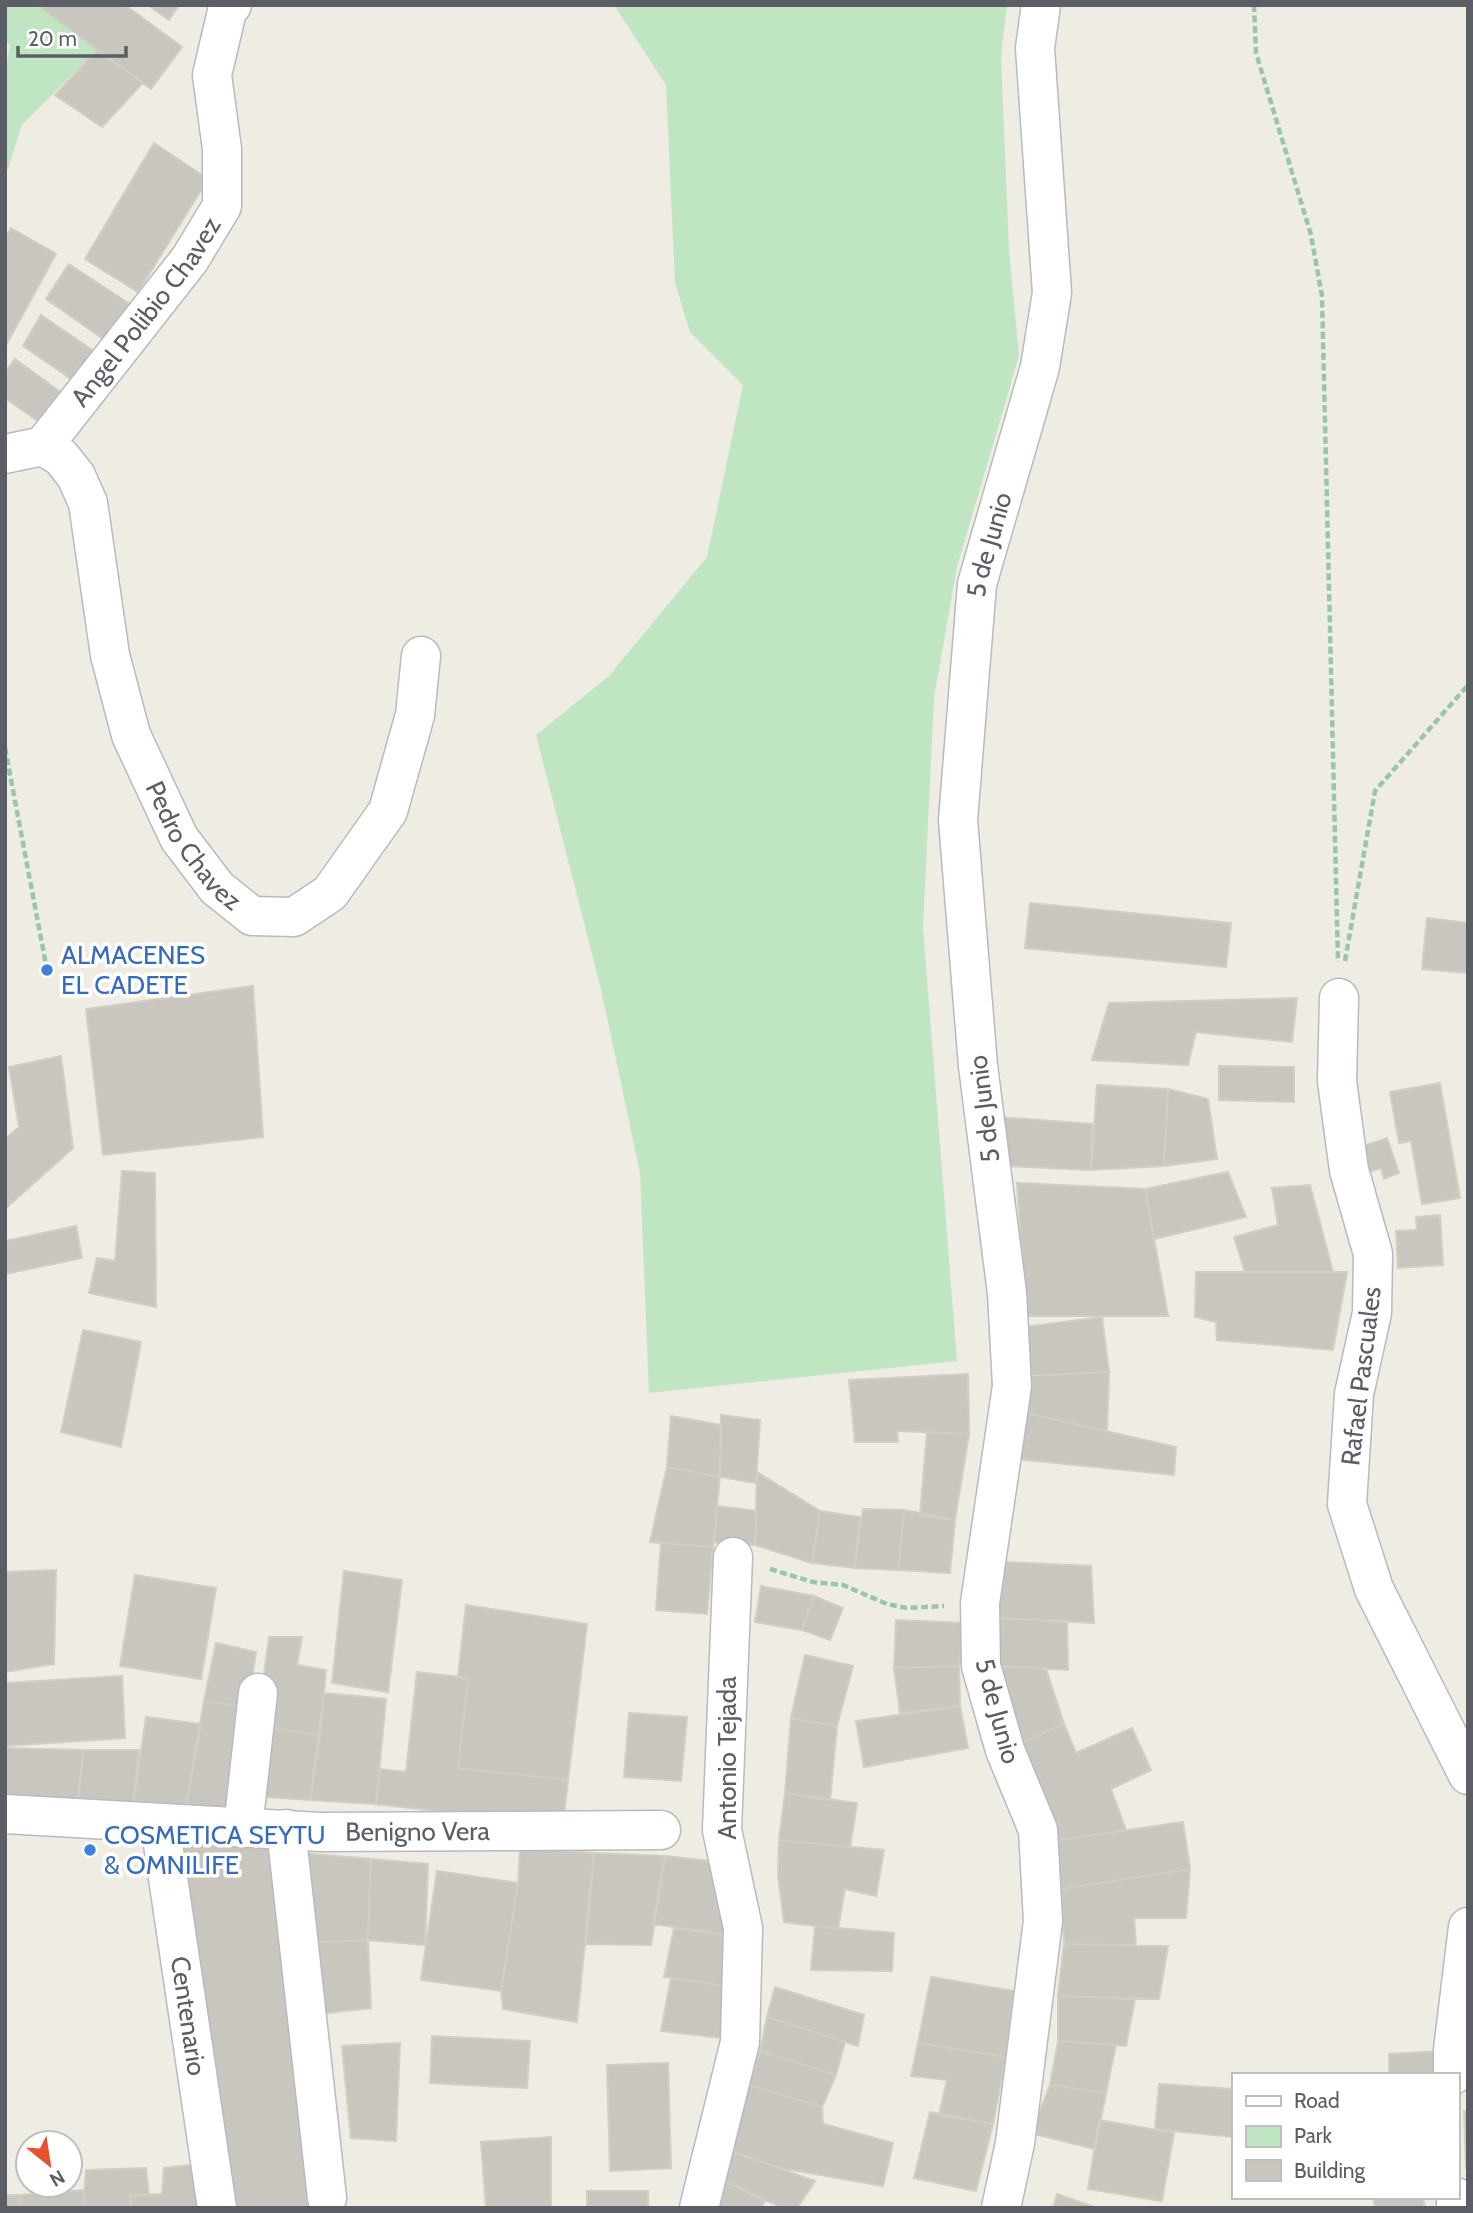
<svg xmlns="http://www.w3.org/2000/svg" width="1473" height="2213" font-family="Cabin,sans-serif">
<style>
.green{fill:#c0e5c3}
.building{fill:#c9c6c0;stroke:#d2cfc1;stroke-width:2}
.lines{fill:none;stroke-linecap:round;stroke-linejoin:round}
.minor-casing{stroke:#b8babf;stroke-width:41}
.path{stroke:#99c6ab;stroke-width:4.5;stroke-dasharray:7 3.5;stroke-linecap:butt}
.minor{stroke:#fff;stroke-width:38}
.shop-dot{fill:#3f7fe0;stroke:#fff;stroke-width:2.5}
.labels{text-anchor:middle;stroke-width:7;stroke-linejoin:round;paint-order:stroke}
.street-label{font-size:26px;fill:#5b5e64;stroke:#fff}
.shop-label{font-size:26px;fill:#366cbe;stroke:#fff;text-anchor:start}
</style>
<rect width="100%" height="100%" fill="#eeece3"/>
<path class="green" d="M 5,5 L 37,5 L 97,50 L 22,125 L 5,178 L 5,75 L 10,45 L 5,41 Z
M 614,5 L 1007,5 L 1001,56 L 1009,250 L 1019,356 L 957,567 L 934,698 L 923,928 L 957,1361 L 649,1393 L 640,1173 L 601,989 L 536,735 L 609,676 L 707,557 L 743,385 L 690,332 L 675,283 L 666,85 Z"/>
<path class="building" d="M 37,5 L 125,5 L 182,47 L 151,89 Z
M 148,5 L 179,5 L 169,20 Z
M 97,50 L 143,83 L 102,127 L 55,95 Z
M 154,143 L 208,179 L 138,292 L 85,259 Z
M 11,228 L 56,254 L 5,347 L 5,238 Z
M 69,264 L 139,310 L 115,347 L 46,299 Z
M 41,315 L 101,356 L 80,385 L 23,346 Z
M 15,359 L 70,399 L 46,427 L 5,398 L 5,372 Z
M 1030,903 L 1231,923 L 1226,967 L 1025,948 Z
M 1427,918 L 1468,923 L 1468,973 L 1422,969 Z
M 253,986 L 263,1137 L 103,1155 L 86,1009 Z
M 1297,998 L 1292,1042 L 1196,1032 L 1188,1065 L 1092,1060 L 1109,1003 Z
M 61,1056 L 73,1148 L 5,1209 L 5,1139 L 19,1127 L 9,1067 Z
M 1219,1066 L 1294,1067 L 1294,1102 L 1219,1100 Z
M 1440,1083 L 1460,1198 L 1422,1204 L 1411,1141 L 1399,1143 L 1390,1092 Z
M 1097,1085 L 1168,1089 L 1164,1166 L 1091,1170 Z
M 1168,1089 L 1208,1099 L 1217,1159 L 1164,1166 Z
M 999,1117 L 1092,1124 L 1091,1170 L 1006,1166 Z
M 1387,1138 L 1399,1173 L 1384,1179 L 1381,1168 L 1338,1183 L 1329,1158 Z
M 122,1171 L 155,1173 L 156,1307 L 89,1293 L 97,1258 L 115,1261 Z
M 1228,1172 L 1246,1217 L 1154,1239 L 1145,1189 Z
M 1017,1183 L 1145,1189 L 1168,1316 L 1026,1316 Z
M 1310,1185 L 1333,1272 L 1245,1272 L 1234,1237 L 1278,1225 L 1272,1188 Z
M 1440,1215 L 1443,1265 L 1398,1268 L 1396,1231 L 1417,1230 L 1416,1217 Z
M 76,1226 L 82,1258 L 5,1274 L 5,1241 Z
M 1196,1272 L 1347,1272 L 1333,1350 L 1217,1340 L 1216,1322 L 1195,1317 Z
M 1102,1317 L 1109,1372 L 1028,1376 L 1023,1327 Z
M 83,1330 L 141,1342 L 121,1447 L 61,1432 Z
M 1109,1372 L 1107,1431 L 1026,1413 L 1028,1376 Z
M 968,1374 L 969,1434 L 897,1431 L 898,1442 L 855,1442 L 849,1380 Z
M 1026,1413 L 1176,1447 L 1174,1475 L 1016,1459 Z
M 721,1415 L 760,1420 L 756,1483 L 720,1477 Z
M 671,1416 L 721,1425 L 720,1477 L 667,1467 Z
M 927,1432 L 969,1434 L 955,1520 L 920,1516 Z
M 667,1467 L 720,1477 L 713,1547 L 650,1542 Z
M 757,1472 L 820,1511 L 812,1563 L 755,1545 Z
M 717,1506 L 756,1511 L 755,1545 L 714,1542 Z
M 863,1509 L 904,1510 L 898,1570 L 854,1568 Z
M 904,1510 L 955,1520 L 950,1573 L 898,1570 Z
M 820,1511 L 860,1517 L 854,1568 L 812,1563 Z
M 661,1543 L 713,1547 L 707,1614 L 656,1610 Z
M 1003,1562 L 1091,1566 L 1094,1623 L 995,1618 Z
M 56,1570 L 54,1664 L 5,1672 L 5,1572 Z
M 344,1571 L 402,1580 L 388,1692 L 332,1683 Z
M 135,1575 L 216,1588 L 201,1679 L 120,1666 Z
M 761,1586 L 814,1596 L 802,1630 L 755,1622 Z
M 814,1596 L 843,1608 L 830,1640 L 802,1630 Z
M 466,1605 L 587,1624 L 568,1780 L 458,1768 L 468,1678 L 458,1677 Z
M 995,1618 L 1067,1621 L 1068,1670 L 997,1666 Z
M 896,1620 L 964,1623 L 959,1666 L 894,1668 Z
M 269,1637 L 302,1637 L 297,1665 L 326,1670 L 320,1735 L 257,1726 Z
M 216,1643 L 256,1652 L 248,1707 L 204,1701 Z
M 805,1655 L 853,1666 L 837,1726 L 791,1718 Z
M 959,1666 L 960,1706 L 900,1713 L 894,1668 Z
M 997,1666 L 1046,1669 L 1064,1724 L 1007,1749 Z
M 417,1672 L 468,1678 L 458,1768 L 568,1780 L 563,1825 L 376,1804 L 380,1769 L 406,1772 Z
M 122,1676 L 125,1738 L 5,1746 L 5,1683 Z
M 324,1693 L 386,1699 L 376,1804 L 310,1800 Z
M 204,1701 L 248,1707 L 234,1816 L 185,1811 Z
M 960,1706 L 968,1748 L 864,1767 L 856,1721 Z
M 629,1713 L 687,1717 L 681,1781 L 624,1777 Z
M 146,1717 L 201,1724 L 185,1811 L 133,1806 Z
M 791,1718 L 837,1726 L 830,1800 L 785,1793 Z
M 1064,1724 L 1076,1753 L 1132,1728 L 1151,1770 L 1111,1789 L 1126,1830 L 1054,1841 L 1007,1749 Z
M 257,1726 L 320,1735 L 310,1800 L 249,1796 Z
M 5,1748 L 83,1750 L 78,1801 L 5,1798 Z
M 83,1750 L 139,1750 L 133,1806 L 78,1801 Z
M 785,1793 L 857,1803 L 850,1847 L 779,1840 Z
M 1183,1822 L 1190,1869 L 1061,1889 L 1054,1841 Z
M 180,1839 L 270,1842 L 323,2208 L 229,2208 Z
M 779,1840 L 884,1850 L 876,1896 L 845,1889 L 838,1929 L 784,1922 L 778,1875 Z
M 520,1847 L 594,1853 L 577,2022 L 503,2009 L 501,1991 L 518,1883 Z
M 290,1852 L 371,1859 L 368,1940 L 304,1943 Z
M 594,1853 L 665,1856 L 651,1945 L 586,1944 Z
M 665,1856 L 719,1862 L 735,1936 L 653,1924 Z
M 371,1859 L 428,1864 L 425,1945 L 368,1940 Z
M 1190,1869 L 1186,1918 L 1134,1918 L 1136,1945 L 1064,1944 L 1061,1889 Z
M 437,1871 L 518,1883 L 501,1991 L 421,1980 Z
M 815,1926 L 894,1933 L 892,1971 L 811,1970 Z
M 674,1928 L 735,1936 L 732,1987 L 664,1977 Z
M 368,1940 L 371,2008 L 310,2015 L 304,1943 Z
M 1064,1944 L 1168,1946 L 1159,1999 L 1058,1996 Z
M 931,1977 L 1014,1991 L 1006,2057 L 918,2043 Z
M 671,1978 L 732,1987 L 721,2038 L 661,2031 Z
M 775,1987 L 864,2015 L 858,2046 L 767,2017 Z
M 1058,1996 L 1135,1999 L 1126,2046 L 1058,2041 Z
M 767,2017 L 845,2042 L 836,2075 L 760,2051 Z
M 432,2036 L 530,2041 L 527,2088 L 430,2083 Z
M 1058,2041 L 1116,2045 L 1106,2093 L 1050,2085 Z
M 400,2043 L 396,2141 L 351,2138 L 342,2046 Z
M 918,2043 L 1006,2057 L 993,2124 L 939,2115 L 947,2080 L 911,2076 Z
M 760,2051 L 836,2075 L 822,2107 L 749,2085 Z
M 1442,2051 L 1443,2075 L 1389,2075 L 1389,2054 Z
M 668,2063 L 671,2168 L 610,2171 L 607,2065 Z
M 1159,2084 L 1233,2089 L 1233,2137 L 1155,2129 Z
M 749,2085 L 822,2107 L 823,2124 L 893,2143 L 883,2186 L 781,2168 L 730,2151 Z
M 1050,2085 L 1106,2093 L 1095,2149 L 1031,2133 Z
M 1464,2111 L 1468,2111 L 1466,2169 Z
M 930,2112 L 993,2124 L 976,2191 L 914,2178 Z
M 1099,2120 L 1174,2133 L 1162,2201 L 1088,2189 Z
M 551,2137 L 551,2208 L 486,2208 L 481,2142 Z
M 730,2151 L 815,2181 L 797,2208 L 783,2208 L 716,2177 Z
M 197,2164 L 205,2208 L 131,2208 L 130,2196 L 162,2194 L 164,2168 Z
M 146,2168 L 149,2194 L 130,2196 L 131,2208 L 83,2208 L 86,2170 Z
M 716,2177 L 765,2201 L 761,2208 L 706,2208 Z
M 84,2190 L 83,2208 L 21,2208 L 20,2195 Z
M 587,2191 L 648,2191 L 648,2208 L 587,2208 Z
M 1057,2194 L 1097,2208 L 1053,2208 Z
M 5,2195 L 20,2195 L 21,2208 L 5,2208 Z
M 1373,2197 L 1423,2197 L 1425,2208 L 1375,2208 Z"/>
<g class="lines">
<defs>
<g id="minor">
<path id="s1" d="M 43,446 L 61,457 L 76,476 L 88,503 L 110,655 L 131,735 L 179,838 L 217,888 L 252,916 L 294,917 L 330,893 L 388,811 L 415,715 L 421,656"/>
<path id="s2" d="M 5,454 L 43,446 L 190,259 L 222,206 L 222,149 L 212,75 L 228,7 L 232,5"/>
<path d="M 1339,998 L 1337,1081 L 1349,1170 L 1373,1254 L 1372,1313 L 1354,1394 L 1347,1504 L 1374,1589 L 1468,1775"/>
<path id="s3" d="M 5,1814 L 321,1832 L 661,1830"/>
<path id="s4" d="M 160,1824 L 217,2208"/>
<path d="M 243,1828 L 258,1693"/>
<path d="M 286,1829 L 327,2198"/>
<path d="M 1453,2075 L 1453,2050 L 1468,1927"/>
<path d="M 1456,2197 L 1456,2208"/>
<path d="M 699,2208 L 740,2042 L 743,1928 L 722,1830 L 733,1557"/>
<path id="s5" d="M 1001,2208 L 1015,2143 L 1043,1921 L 1038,1830 L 1005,1750 L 981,1666 L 980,1603 L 1012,1386 L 1007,1293 L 978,1066 L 958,820 L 977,584 L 1040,367 L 1052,293 L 1035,48 L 1041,5"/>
</g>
</defs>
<use href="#minor" class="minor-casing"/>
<path class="path" d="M 1254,5 L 1256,53 L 1311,235 L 1322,296 L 1338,962
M 5,748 L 47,970
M 1345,961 L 1375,791 L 1468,685
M 770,1569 L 813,1582 L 843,1585 L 887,1604 L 907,1608 L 944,1606"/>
<use href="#minor" class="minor"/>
</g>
<g class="shop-dot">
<circle cx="47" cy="970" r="7"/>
<circle cx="90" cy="1850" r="7"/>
</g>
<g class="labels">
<g class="street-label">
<text dy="9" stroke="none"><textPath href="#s2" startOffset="208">Angel Polibio Chavez</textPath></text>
<text dy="9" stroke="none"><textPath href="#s5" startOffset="1684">5 de Junio</textPath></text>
<text dy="9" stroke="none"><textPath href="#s1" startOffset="439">Pedro Chavez</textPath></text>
<text transform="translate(984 1109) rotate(-97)" y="9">5 de Junio</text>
<text transform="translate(1361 1376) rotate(-83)" y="9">Rafael Pascuales</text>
<text transform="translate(998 1711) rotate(75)" y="9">5 de Junio</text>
<text transform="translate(727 1758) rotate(-90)" y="9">Antonio Tejada</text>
<text dy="9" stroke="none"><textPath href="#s3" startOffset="413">Benigno Vera</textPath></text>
<text dy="9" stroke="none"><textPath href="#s4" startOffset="194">Centenario</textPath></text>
</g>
<g class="shop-label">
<text x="61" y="964">ALMACENES<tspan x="61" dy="30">EL CADETE</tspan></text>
<text x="104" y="1844">COSMETICA SEYTU<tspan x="104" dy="30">&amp; OMNILIFE</tspan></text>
</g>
</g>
<rect width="1473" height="2213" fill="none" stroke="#5b5e64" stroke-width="14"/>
<rect x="1232" y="2073" width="228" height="126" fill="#ffffff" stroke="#bdbfc1" stroke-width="2"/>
<rect x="1246" y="2096" width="35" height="10" fill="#ffffff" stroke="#bdbfc1" stroke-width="2"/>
<text x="1294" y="2108" font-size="21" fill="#5b5e64">Road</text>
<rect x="1246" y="2126" width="35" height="21" fill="#c0e5c3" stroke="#bdbfc1" stroke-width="2"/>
<text x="1294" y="2143" font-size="21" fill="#5b5e64">Park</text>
<rect x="1246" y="2160" width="35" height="21" fill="#c9c6c0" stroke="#bdbfc1" stroke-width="2"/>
<text x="1294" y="2178" font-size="21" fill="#5b5e64">Building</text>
<g transform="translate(49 2164) rotate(150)"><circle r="33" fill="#ffffff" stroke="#bdbfc1" stroke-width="2"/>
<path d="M0-5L12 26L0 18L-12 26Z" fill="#e75130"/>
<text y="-10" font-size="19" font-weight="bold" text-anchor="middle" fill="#5b5e64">N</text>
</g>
<path d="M18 46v10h108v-10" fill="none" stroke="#5b5e64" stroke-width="3.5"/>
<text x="28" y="46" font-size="21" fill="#5b5e64" stroke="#ffffff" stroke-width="5" paint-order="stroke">20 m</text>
</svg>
